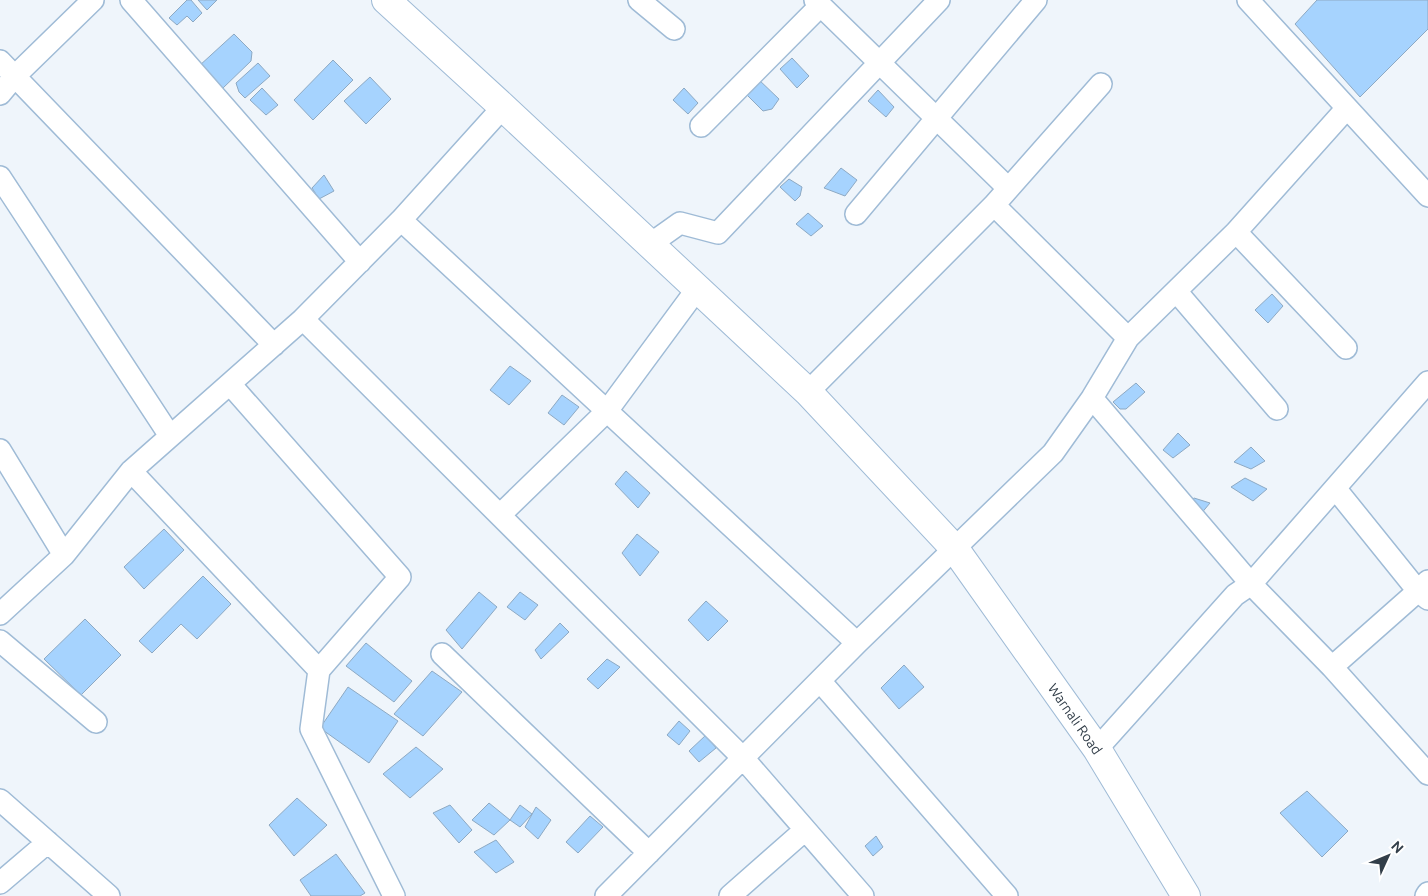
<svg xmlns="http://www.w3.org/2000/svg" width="1428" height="896" font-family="Ubuntu,sans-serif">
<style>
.building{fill:#a6d3fe;stroke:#8da9c3}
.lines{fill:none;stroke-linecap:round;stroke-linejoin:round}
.minor-casing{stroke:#9fbbd6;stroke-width:24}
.secondary-casing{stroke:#9fbbd6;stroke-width:30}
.minor{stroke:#fff;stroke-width:21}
.secondary{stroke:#fff;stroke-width:28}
.labels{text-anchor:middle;stroke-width:4;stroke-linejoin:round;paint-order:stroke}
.street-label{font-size:14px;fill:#323e49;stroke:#fff}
</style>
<rect width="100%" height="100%" fill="#eff5fb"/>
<path class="building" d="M 187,0 L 191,0 L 202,13 L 193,22 L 187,16 L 177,25 L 169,18 Z
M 198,0 L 217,0 L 207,10 Z
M 1317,0 L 1428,0 L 1428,29 L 1360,97 L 1295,24 Z
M 234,34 L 252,52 L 251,61 L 223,88 L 202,71 L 199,66 Z
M 792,58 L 809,76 L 797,88 L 780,69 Z
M 333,60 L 353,80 L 313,120 L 294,100 Z
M 258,63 L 270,76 L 245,98 L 239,92 L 236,83 Z
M 370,77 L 391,99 L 366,124 L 344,101 Z
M 757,78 L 779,99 L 772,109 L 763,111 L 743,91 Z
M 262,88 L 278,105 L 266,115 L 250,100 Z
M 684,88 L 698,103 L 688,114 L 673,100 Z
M 878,90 L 894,107 L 886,117 L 868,101 Z
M 841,168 L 857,180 L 845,196 L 824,188 Z
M 324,175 L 334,191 L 319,199 L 312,188 Z
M 789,179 L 802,187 L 800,196 L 795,201 L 780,187 Z
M 808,213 L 823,226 L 811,236 L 796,224 Z
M 1272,294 L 1283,306 L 1268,323 L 1255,310 Z
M 510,366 L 531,381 L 509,405 L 490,390 Z
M 1136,383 L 1145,392 L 1126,409 L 1120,409 L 1113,402 Z
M 562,395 L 579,407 L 564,425 L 548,413 Z
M 1178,433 L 1190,445 L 1173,458 L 1163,450 Z
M 1251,447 L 1265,461 L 1251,469 L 1234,462 Z
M 626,471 L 650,493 L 638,508 L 615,484 Z
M 1245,478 L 1267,489 L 1253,501 L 1231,487 Z
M 1194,498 L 1210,503 L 1200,515 L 1188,503 Z
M 164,529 L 184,550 L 144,589 L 124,567 Z
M 637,534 L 659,552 L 640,576 L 622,553 Z
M 203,576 L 231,604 L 197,639 L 181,624 L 152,653 L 139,641 Z
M 479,592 L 497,607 L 462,649 L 446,630 Z
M 520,592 L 538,605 L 525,620 L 507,607 Z
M 706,601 L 728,621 L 708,641 L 688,620 Z
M 85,619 L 121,655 L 81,695 L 44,659 Z
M 560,623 L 569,632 L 541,659 L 535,650 Z
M 366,643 L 412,681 L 394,702 L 346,666 Z
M 607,659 L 620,667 L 598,689 L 587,679 Z
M 904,665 L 924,687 L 899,709 L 881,688 Z
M 432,671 L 462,692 L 423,736 L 394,714 Z
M 348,687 L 398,721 L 369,763 L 320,728 Z
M 679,721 L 690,731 L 679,745 L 667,735 Z
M 706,735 L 716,748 L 699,762 L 689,751 Z
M 416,747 L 443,769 L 410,798 L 383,774 Z
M 1307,791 L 1348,831 L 1322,857 L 1280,813 Z
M 297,798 L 327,825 L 294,856 L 269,825 Z
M 489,803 L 510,820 L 494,835 L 472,820 Z
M 450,805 L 472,830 L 459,843 L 433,813 Z
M 520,805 L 532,814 L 520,827 L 510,820 Z
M 536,807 L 551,820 L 538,839 L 525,827 Z
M 590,816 L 603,827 L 578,853 L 566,842 Z
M 876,836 L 883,847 L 873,856 L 865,846 Z
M 496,840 L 514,862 L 496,873 L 474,852 Z
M 336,854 L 365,893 L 360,896 L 311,896 L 300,880 Z"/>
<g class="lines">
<defs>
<path id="minor" d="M 131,0 L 360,262
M 639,0 L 674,29
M 815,0 L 1008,188
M 1248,0 L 1428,196
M 0,61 L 274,345
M 1101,84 L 994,205 L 1128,338 L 1236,232 L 1347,108
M 0,94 L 15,76 L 93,0
M 503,107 L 401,220 L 857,643
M 701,126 L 820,6
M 0,177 L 170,436
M 856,214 L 1036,0
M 401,220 L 303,319 L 743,758 L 863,896
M 1236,232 L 1346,348
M 649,245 L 680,223 L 718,233 L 939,0
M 1176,291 L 1277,409
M 808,392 L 994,205
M 1092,398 L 1251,584 L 1428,382
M 0,450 L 64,555
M 131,471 L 319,670 L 400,577 L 230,384
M 1335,488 L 1418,591 L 1428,581
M 500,515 L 607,411 L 697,289
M 0,614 L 64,555 L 131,471 L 303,319
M 0,641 L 96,722
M 442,654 L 649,853
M 1332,667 L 1418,591 L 1428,599
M 319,670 L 311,729 L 394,896
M 820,681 L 1007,896
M 1097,749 L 1235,595 L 1251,584 L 1332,667 L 1428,774
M 0,800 L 109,896
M 0,883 L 48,842
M 606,896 L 857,643 L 1053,453 L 1092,398 L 1128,338
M 730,896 L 805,830
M 1426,896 L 1428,893"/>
<path id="secondary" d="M 386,0 L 503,107 L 808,392 L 955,549 L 1097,749 L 1186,896"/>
</defs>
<use href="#minor" class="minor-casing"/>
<use href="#secondary" class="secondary-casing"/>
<use href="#minor" class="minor"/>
<use href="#secondary" class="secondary"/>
</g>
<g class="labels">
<g class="street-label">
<text transform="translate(1075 719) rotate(55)" y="5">Warnali Road</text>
</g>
</g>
<g transform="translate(1388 856) rotate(46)" stroke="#ffffff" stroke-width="4" paint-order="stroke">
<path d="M0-4L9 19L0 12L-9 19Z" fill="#323e49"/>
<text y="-8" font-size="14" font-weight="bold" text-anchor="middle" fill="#323e49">N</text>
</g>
</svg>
